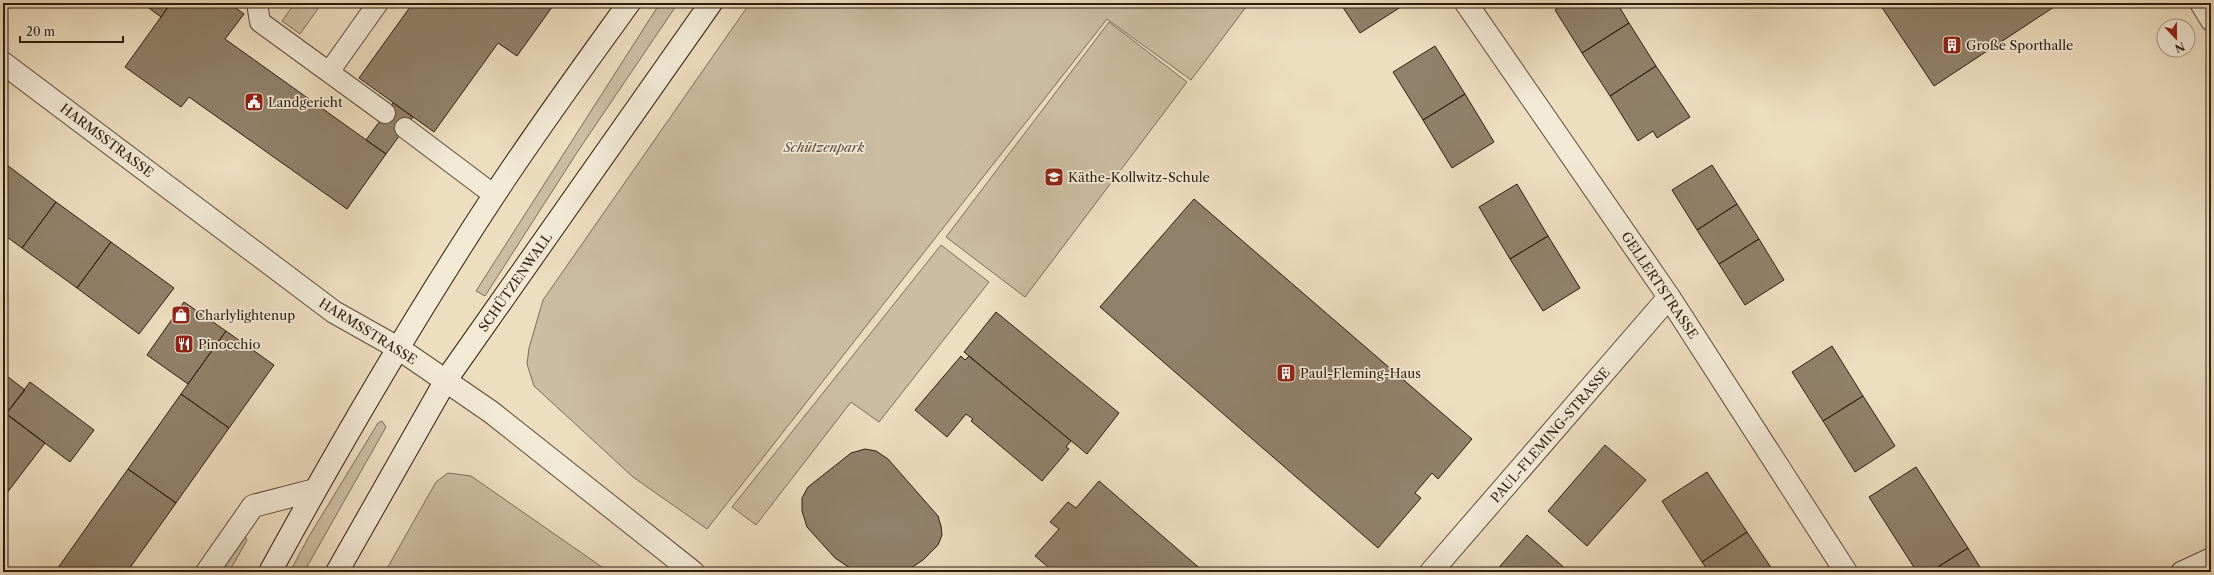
<svg xmlns="http://www.w3.org/2000/svg" width="2214" height="575" font-family="'Libre Caslon Text',serif">
<style>
.green{fill:#ccbda2;stroke:#7c6d58}
.building{fill:#91816a;stroke:#2d1d0d}
.lines{fill:none;stroke-linecap:round;stroke-linejoin:round}
.service-casing{stroke:#5d4d3a;stroke-width:22}
.minor-casing{stroke:#5d4d3a;stroke-width:24}
.secondary-casing{stroke:#2d1d0d;stroke-width:24}
.service{stroke:#f3ead6;stroke-width:20}
.minor{stroke:#f3ead6;stroke-width:22}
.secondary{stroke:#f3ead6;stroke-width:22}
.labels{text-anchor:middle;stroke-width:3.5;stroke-linejoin:round;paint-order:stroke}
.poi-label{font-size:13px;fill:#2d1d0d;stroke:#f3ead6;text-anchor:start}
.street-label{font-size:13px;fill:#2d1d0d;stroke:#f3ead6}
.park-label{font-size:13px;font-style:italic;fill:#5d4d3a;stroke:#f3ead6}
</style>
<rect width="100%" height="100%" fill="#eddec0"/>
<filter id="stains"><feTurbulence type="fractalNoise" baseFrequency=".005" numOctaves="4"/><feColorMatrix values="0 0 0 0 .2 0 0 0 0 .09 0 0 0 0 .02 0 0 0 .5 -.17"/></filter>
<radialGradient id="worn" r=".72"><stop offset=".6" stop-color="#630" stop-opacity="0"/><stop offset="1" stop-color="#630" stop-opacity=".3"/></radialGradient>
<path class="green" d="M 295,3 L 322,3 L 300,34 L 282,21 Z
M 660,3 L 678,3 L 578,151 L 485,296 L 476,291 Z
M 750,3 L 1249,3 L 1191,80 L 1107,19 L 707,529 L 633,477 L 534,386 L 527,364 L 529,348 L 543,300 Z
M 1109,22 L 1187,82 L 1025,297 L 946,237 Z
M 941,245 L 989,282 L 879,422 L 851,402 L 756,525 L 732,507 Z
M 382,421 L 386,427 L 304,572 L 290,572 L 308,538 L 378,423 Z
M 448,473 L 471,476 L 609,572 L 385,572 L 436,482 Z
M 245,537 L 247,540 L 229,572 L 219,572 Z"/>
<path class="building" d="M 142,3 L 171,3 L 161,17 Z
M 171,3 L 229,3 L 244,14 L 225,39 L 386,154 L 347,209 L 189,97 L 181,107 L 125,67 Z
M 413,3 L 555,3 L 517,56 L 498,43 L 434,132 L 359,78 Z
M 1340,3 L 1407,3 L 1360,33 Z
M 1565,3 L 1617,3 L 1629,23 L 1582,53 L 1555,10 Z
M 1879,3 L 2060,3 L 1934,86 Z
M 1629,23 L 1656,66 L 1610,96 L 1582,53 Z
M 1435,46 L 1465,94 L 1423,120 L 1393,72 Z
M 1656,66 L 1690,117 L 1657,138 L 1653,131 L 1638,141 L 1610,96 Z
M 1465,94 L 1494,142 L 1452,168 L 1423,120 Z
M 393,103 L 413,117 L 386,154 L 366,140 Z
M 3,162 L 56,202 L 22,248 L 3,234 Z
M 1712,165 L 1737,204 L 1697,230 L 1672,190 Z
M 1517,184 L 1548,236 L 1510,259 L 1479,207 Z
M 1194,199 L 1472,439 L 1438,479 L 1432,473 L 1415,493 L 1421,498 L 1378,548 L 1100,307 Z
M 56,202 L 111,242 L 77,288 L 22,248 Z
M 1737,204 L 1759,239 L 1719,264 L 1697,230 Z
M 1548,236 L 1580,288 L 1543,311 L 1510,259 Z
M 1759,239 L 1784,280 L 1745,305 L 1719,264 Z
M 111,242 L 174,288 L 139,334 L 77,288 Z
M 184,302 L 226,331 L 188,384 L 147,355 Z
M 996,312 L 1119,413 L 1087,454 L 964,352 Z
M 226,331 L 274,365 L 229,428 L 181,394 Z
M 1832,346 L 1863,396 L 1823,421 L 1792,372 Z
M 961,356 L 965,360 L 969,356 L 1071,441 L 1066,447 L 1069,449 L 1042,481 L 971,421 L 973,419 L 966,414 L 947,437 L 915,410 Z
M 3,373 L 25,390 L 6,414 L 3,411 Z
M 30,382 L 94,430 L 70,462 L 6,414 Z
M 181,394 L 229,428 L 176,503 L 128,469 Z
M 1863,396 L 1895,446 L 1855,472 L 1823,421 Z
M 3,411 L 45,443 L 3,498 Z
M 1605,445 L 1646,480 L 1587,546 L 1548,511 Z
M 865,449 L 876,451 L 888,459 L 938,516 L 941,526 L 942,535 L 938,545 L 923,560 L 905,572 L 856,572 L 835,558 L 807,527 L 802,511 L 802,498 L 808,487 L 851,453 Z
M 1916,467 L 1968,548 L 1930,572 L 1917,572 L 1869,497 Z
M 128,469 L 176,503 L 127,572 L 55,572 Z
M 1707,472 L 1747,532 L 1702,562 L 1662,501 Z
M 1099,481 L 1204,572 L 1054,572 L 1035,556 L 1059,529 L 1050,522 L 1068,502 L 1076,508 Z
M 1747,532 L 1774,572 L 1709,572 L 1702,562 Z
M 1527,535 L 1567,570 L 1565,572 L 1495,572 Z
M 1968,548 L 1983,572 L 1930,572 Z"/>
<g class="lines">
<defs>
<path id="service" d="M 257,3 L 260,22 L 385,113
M 2200,3 L 2211,21
M 329,72 L 378,3
M 405,128 L 494,195
M 2181,572 L 2211,558"/>
<path id="minor" d="M 1466,3 L 1669,297 L 1846,572
M 3,63 L 334,312 L 398,348 L 491,412 L 693,572
M 207,572 L 253,506 L 315,490
M 1431,572 L 1669,297"/>
<path id="secondary" d="M 270,572 C 340,444 413,319 493,197 C 536,131 583,67 629,3
M 337,572 L 446,380 L 711,3"/>
</defs>
<use href="#service" class="service-casing"/>
<use href="#minor" class="minor-casing"/>
<use href="#secondary" class="secondary-casing"/>
<use href="#service" class="service"/>
<use href="#minor" class="minor"/>
<use href="#secondary" class="secondary"/>
</g>
<defs>
<symbol id="building-square" viewBox="-11 -11 22 22"><rect x="-9" y="-9" width="18" height="18" rx="4" fill="#8f2418" stroke="#f3ead6"/><path d="M-4-6H4V6H1V3H-1V6H-4ZM-2.5-4.3h1.7v1.8h-1.7ZM.8-4.3h1.7v1.8H.8ZM-2.5-1h1.7V.8h-1.7ZM.8-1h1.7V.8H.8Z" fill="#fff"/></symbol>
<symbol id="civic-square" viewBox="-11 -11 22 22"><rect x="-9" y="-9" width="18" height="18" rx="4" fill="#8f2418" stroke="#f3ead6"/><path d="M-.6-6.5H3V-4.5H.6V-3L4-1V1h2V6H-6V1h2V-1L-.6-3ZM-1.2 2.5V6h2.4V2.5Z" fill="#fff"/></symbol>
<symbol id="school-square" viewBox="-11 -11 22 22"><rect x="-9" y="-9" width="18" height="18" rx="4" fill="#8f2418" stroke="#f3ead6"/><path d="M0-5L7-2L0 1L-7-2ZM-4 1L0 2.5L4 1V4Q0 6-4 4Z" fill="#fff"/></symbol>
<symbol id="shop-square" viewBox="-11 -11 22 22"><rect x="-9" y="-9" width="18" height="18" rx="4" fill="#8f2418" stroke="#f3ead6"/><path d="M-5-2.5h2.3a2.7 3.5 0 0 1 5.4 0H5L5.5 6h-11ZM-1.5-2.5h3a1.5 2.3 0 0 0-3 0Z" fill="#fff"/></symbol>
<symbol id="restaurant-square" viewBox="-11 -11 22 22"><rect x="-9" y="-9" width="18" height="18" rx="4" fill="#8f2418" stroke="#f3ead6"/><path d="M-5-6h1v4h1v-4h1v4h1v-4h1v5L-1.5 .5V6h-2V.5L-5-1ZM5-6V6H3V1.5H1.5Q1.5-4 5-6Z" fill="#fff"/></symbol>
</defs>
<g fill-rule="evenodd">
<use href="#building-square" x="1941" y="34" width="22" height="22"/>
<use href="#civic-square" x="243" y="91" width="22" height="22"/>
<use href="#school-square" x="1043" y="166" width="22" height="22"/>
<use href="#shop-square" x="170" y="304" width="22" height="22"/>
<use href="#restaurant-square" x="173" y="333" width="22" height="22"/>
<use href="#building-square" x="1275" y="362" width="22" height="22"/>
</g>
<g class="labels">
<g class="poi-label">
<text x="1966" y="50">Große Sporthalle</text>
<text x="268" y="107">Landgericht</text>
<text x="1068" y="182">Käthe-Kollwitz-Schule</text>
<text x="195" y="320">Charlylightenup</text>
<text x="198" y="349">Pinocchio</text>
<text x="1300" y="378">Paul-Fleming-Haus</text>
</g>
<g class="street-label">
<text transform="translate(107 140) rotate(37)" y="5">HARMSSTRASSE</text>
<text transform="translate(515 282) rotate(-55)" y="5">SCHÜTZENWALL</text>
<text transform="translate(1660 285) rotate(56)" y="5">GELLERTSTRASSE</text>
<text transform="translate(368 331) rotate(32)" y="5">HARMSSTRASSE</text>
<text transform="translate(1550 435) rotate(-49)" y="5">PAUL-FLEMING-STRASSE</text>
</g>
<g class="park-label">
<text x="824" y="152">Schützenpark</text>
</g>
</g>
<rect width="2214" height="575" fill="none" stroke="#eddec0" stroke-width="16"/>
<rect x="4" y="4" width="2206" height="567" fill="none" stroke="#2d1d0d" stroke-width="2"/>
<rect x="8" y="8" width="2198" height="559" fill="none" stroke="#2d1d0d"/>
<g transform="translate(2176 38) rotate(158)"><circle r="19" fill="#f3ead6" stroke="#a49886"/>
<path d="M0-3L7 15L0 10L-7 15Z" fill="#8f2418"/>
<text y="-6" font-size="11" font-weight="bold" text-anchor="middle" fill="#2d1d0d">N</text>
</g>
<path d="M20 36v6h103v-6" fill="none" stroke="#2d1d0d" stroke-width="2"/>
<text x="26" y="36" font-size="12" fill="#2d1d0d" stroke="#f3ead6" stroke-width="3" paint-order="stroke">20 m</text>
<rect width="100%" height="100%" filter="url(#stains)"/>
<rect width="100%" height="100%" fill="url(#worn)"/>
</svg>
